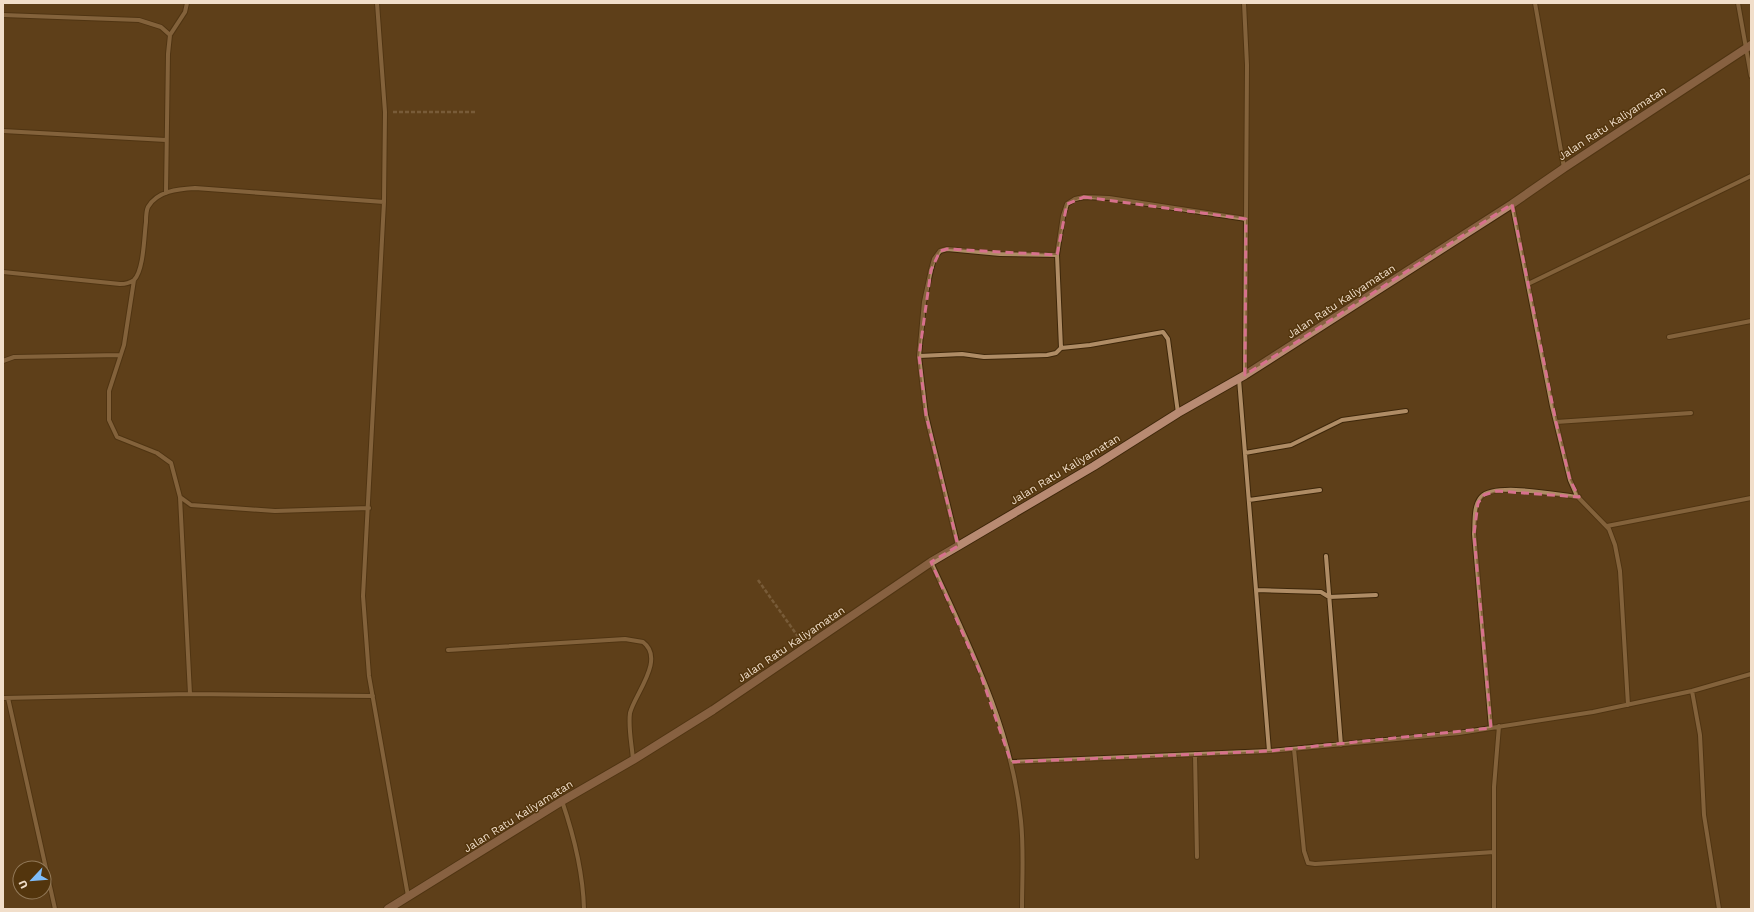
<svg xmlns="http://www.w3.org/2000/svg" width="1754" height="912" font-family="'Work Sans',sans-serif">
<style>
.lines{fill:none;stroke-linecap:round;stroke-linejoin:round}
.minor-casing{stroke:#3e270a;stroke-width:6}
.secondary-casing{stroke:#3e270a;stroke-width:10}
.path{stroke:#977d5e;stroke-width:2.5;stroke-dasharray:4 2;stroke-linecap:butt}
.minor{stroke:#af8c65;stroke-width:4}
.secondary{stroke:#b88a72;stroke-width:8}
.marked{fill:none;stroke:#d7718d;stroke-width:3;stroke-dasharray:8 5;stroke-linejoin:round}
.labels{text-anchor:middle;stroke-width:3;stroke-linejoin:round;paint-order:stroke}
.street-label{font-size:11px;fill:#f1deca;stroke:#53350d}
</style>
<rect width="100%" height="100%" fill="#5e3f19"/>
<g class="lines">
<defs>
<path id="minor" d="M 377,3 L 385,112 L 384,202 L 363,596 L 369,676 L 408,896
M 1244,3 L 1247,65 L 1245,375
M 1535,3 L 1564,168
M 1738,3 L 1751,76
M 3,15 L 139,20 L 161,27 L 170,35 L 168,54 L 166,193
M 170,35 L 185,12 L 187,3
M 3,131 L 166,140
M 1512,204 L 1552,406 L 1570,480 L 1577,496 L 1609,529 L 1615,545 L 1620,571 L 1628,705
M 3,272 L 120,284 C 125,284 130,283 134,280 C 144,270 144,236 146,222 C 146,218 146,211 148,207 C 157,191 178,189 195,188 L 384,202
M 134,280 L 124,345 L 109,391 L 109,420 L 117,437 L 157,453 L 171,463 L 180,497 L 191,505 L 275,511 L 369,508
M 1528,284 L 1751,176
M 1669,337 L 1751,321
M 1061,348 L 1090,345 L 1163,332 L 1168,339 L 1178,413
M 919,356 L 962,354 L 984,357 L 1047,355 L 1056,353 L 1061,348 L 1057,255 L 1063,216 L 1067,204 L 1075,199 L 1084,197 L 1109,198 L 1246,219
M 3,361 L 14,357 L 120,355
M 1239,379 L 1269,751
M 1556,422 L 1691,413
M 1245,453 L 1291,445 L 1342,420 L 1406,411
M 180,497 L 190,694
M 1249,500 L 1320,490
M 1607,526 L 1751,498
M 958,546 L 926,415 L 919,356 L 924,302 L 931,270 L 934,259 L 940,251 L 947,249 L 1000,254 L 1057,255
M 1326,556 L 1341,745
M 931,562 C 969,645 1012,729 1021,821 C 1024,850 1022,880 1022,909
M 1256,590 L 1321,592 L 1329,597 L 1376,595
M 448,650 L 625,639 L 643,642 C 666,659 634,695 630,713 C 628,728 632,745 633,760
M 1692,691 L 1700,735 L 1704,815 L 1719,909
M 3,698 L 190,694 L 373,696
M 8,698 L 55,909
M 1491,728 L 1474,534 C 1475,523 1473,506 1481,497 C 1495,482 1558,495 1579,497
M 1294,749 L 1304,851 L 1308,863 L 1315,864 L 1494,852
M 1195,754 L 1197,857
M 1011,762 L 1269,751 L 1459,733 L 1593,712 L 1692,691 L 1751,674
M 562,801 C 574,836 583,872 584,909
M 1494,909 L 1494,787 L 1499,726"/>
<path id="secondary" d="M 388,909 L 562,801 L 633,760 L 713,710 L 931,562 L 1094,466 L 1178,413 L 1245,375 L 1512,204 L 1564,168 L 1751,45"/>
</defs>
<use href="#minor" class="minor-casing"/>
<use href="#secondary" class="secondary-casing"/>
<path class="path" d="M 393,112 L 477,112
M 758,580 L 799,638"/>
<use href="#minor" class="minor"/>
<use href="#secondary" class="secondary"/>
</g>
<path d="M0 0H1754V912H0ZM 1084,197 L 1246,219 L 1245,375 L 1512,204 L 1556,422 L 1570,480 L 1579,497 L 1497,491 L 1484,495 L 1478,503 L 1474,534 L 1491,728 L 1269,751 L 1011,762 L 979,670 L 931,562 L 958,546 L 926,415 L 919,356 L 931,270 L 940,251 L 947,249 L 1057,255 L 1067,204 Z" fill="#5e3f19" fill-opacity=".55" fill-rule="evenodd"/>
<path class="marked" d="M 1084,197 L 1246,219 L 1245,375 L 1512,204 L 1556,422 L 1570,480 L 1579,497 L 1497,491 L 1484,495 L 1478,503 L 1474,534 L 1491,728 L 1269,751 L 1011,762 L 979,670 L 931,562 L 958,546 L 926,415 L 919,356 L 931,270 L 940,251 L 947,249 L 1057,255 L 1067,204 Z"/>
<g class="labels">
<g class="street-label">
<text transform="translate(1612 123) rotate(-33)" y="4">Jalan Ratu Kaliyamatan</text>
<text transform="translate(1341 301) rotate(-33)" y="4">Jalan Ratu Kaliyamatan</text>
<text transform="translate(1065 469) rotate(-31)" y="4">Jalan Ratu Kaliyamatan</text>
<text transform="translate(791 644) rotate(-34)" y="4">Jalan Ratu Kaliyamatan</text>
<text transform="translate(518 816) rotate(-32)" y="4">Jalan Ratu Kaliyamatan</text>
</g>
</g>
<rect width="1754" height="912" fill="none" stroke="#f1deca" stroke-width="8"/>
<g transform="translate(32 880) rotate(244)"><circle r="19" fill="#53350d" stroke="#927959"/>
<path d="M0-3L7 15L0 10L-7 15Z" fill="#7fbdfa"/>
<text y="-6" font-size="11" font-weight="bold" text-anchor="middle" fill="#f1deca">U</text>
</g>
</svg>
